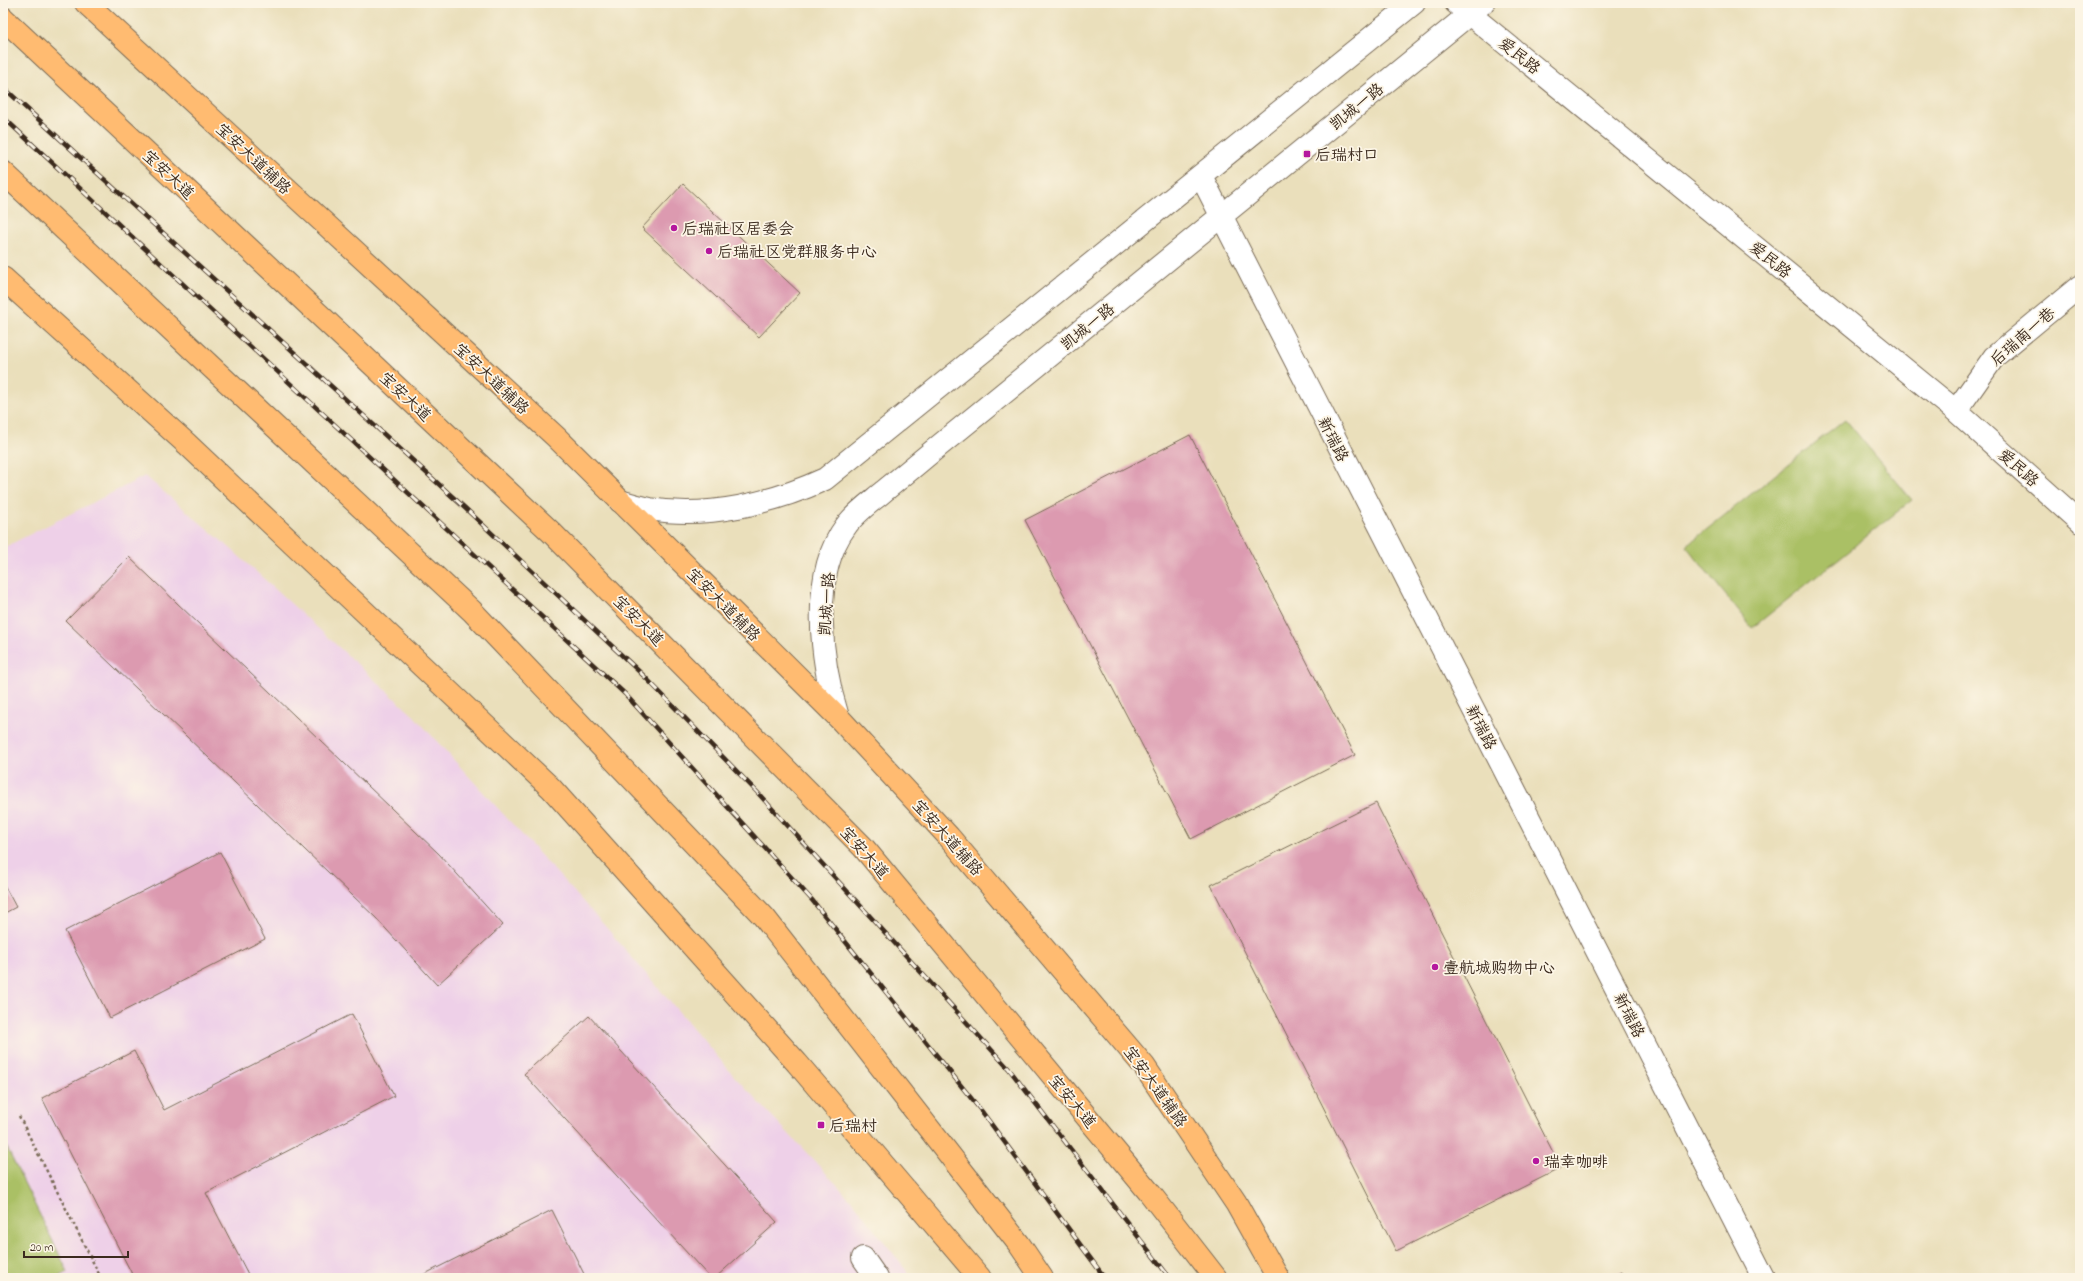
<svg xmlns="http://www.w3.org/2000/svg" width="2083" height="1281" font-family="'Indie Flower','LXGW WenKai TC',sans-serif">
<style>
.built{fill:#eed0e8}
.green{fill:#aac065;stroke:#727542}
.building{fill:#dc9ab0}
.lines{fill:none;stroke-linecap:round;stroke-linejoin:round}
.minor-casing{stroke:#786955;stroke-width:24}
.major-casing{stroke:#786955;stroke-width:24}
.path{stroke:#786955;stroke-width:2.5;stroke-dasharray:3 3;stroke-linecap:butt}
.minor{stroke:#fff;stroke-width:22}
.major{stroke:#ffbb71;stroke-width:22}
.rail-casing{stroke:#3b2a1e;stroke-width:4.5}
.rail{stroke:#fcf5e5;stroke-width:3;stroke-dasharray:9;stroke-linecap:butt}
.poi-dot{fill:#b5179e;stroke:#fcf5e5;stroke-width:1.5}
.labels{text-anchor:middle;stroke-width:3.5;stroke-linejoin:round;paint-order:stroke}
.street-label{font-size:16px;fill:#3b2a1e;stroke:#fcf5e5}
.poi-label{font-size:16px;fill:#3b2a1e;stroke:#fcf5e5;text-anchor:start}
</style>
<rect width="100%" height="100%" fill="#fcf5e5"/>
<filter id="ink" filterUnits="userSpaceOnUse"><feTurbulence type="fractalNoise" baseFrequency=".025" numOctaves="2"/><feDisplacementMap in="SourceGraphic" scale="8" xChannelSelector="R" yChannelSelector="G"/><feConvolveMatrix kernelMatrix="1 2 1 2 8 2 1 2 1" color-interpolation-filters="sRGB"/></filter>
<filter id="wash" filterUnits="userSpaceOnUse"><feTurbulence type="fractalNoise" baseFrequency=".012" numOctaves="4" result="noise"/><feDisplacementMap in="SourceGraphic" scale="16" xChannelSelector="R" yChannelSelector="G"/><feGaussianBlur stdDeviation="0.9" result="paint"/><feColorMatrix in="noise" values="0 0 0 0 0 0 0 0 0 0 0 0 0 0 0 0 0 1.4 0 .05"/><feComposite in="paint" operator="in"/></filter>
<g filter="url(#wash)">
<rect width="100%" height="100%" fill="#eadfbb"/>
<path class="built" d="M 145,476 L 230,548 L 413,715 L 605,926 L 734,1076 L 856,1205 L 912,1278 L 3,1278 L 3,548 Z"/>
<path class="green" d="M 1845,419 L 1912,500 L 1752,628 L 1686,546 Z
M 5,1144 L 68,1272 L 56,1278 L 3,1278 L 3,1145 Z"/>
<g id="blocks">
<path class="building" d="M 683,184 L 800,293 L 759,337 L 642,228 Z
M 1190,435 L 1355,755 L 1191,839 L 1025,520 Z
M 129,557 L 439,854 L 503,925 L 437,985 L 376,918 L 66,621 Z
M 1376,803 L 1561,1168 L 1396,1251 L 1211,885 Z
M 220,852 L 265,939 L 110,1018 L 65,931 Z
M 3,883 L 16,907 L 3,914 Z
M 352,1014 L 394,1096 L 206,1193 L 250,1278 L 134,1278 L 42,1098 L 134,1051 L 164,1110 Z
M 589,1016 L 777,1222 L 715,1278 L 710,1278 L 524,1074 Z
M 552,1210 L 586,1278 L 417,1278 Z
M 1621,1272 L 1624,1278 L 1610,1278 Z"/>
</g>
</g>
<g filter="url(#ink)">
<use href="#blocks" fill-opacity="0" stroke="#786955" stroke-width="1"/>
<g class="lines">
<defs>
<path id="minor" d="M 1456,3 L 1956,411 L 2080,522
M 1201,176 L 1764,1278
M 1956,411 L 1994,357 L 2080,286
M 620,501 C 630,504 640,507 650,509 C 707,519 773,503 825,479 L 1414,3
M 838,717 C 821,663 809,575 846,526 C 856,512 871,502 884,491 C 904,475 924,458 945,441 L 1483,3
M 863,1258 L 877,1278"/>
<path id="major" d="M 86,3 L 556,437 L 838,717 L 949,837 L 1144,1066 L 1236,1203 L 1278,1278
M 3,18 L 551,532 L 863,847 L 1149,1192 L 1216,1278
M 3,172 L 472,611 L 764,917 L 1019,1244 L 1042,1278
M 3,278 L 187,444 L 551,788 L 797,1063 L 980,1278"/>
</defs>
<use href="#minor" class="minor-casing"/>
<use href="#major" class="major-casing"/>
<path class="path" d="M 19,1116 L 101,1278"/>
<use href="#minor" class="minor"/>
<use href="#major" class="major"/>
<defs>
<path id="rail" d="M 3,87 L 466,509 L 645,677 L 757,792 L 1009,1069 L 1170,1278
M 3,117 L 625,694 L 812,900 L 983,1113 L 1105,1278"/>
</defs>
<use href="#rail" class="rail-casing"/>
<use href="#rail" class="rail"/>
</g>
</g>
<g class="poi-dot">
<rect x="1303" y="150" width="8" height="8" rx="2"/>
<circle cx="674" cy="228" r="4"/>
<circle cx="709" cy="251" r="4"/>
<circle cx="1435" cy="967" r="4"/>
<rect x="817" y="1121" width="8" height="8" rx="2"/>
<circle cx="1536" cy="1161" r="4"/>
</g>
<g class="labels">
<g class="street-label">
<text transform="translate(1520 55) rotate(39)" y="6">爱民路</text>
<text transform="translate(1356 106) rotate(-39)" y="6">凯城一路</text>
<text transform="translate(254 158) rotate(43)" y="6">宝安大道辅路</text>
<text transform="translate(169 174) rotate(43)" y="6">宝安大道</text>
<text transform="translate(1771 259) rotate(39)" y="6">爱民路</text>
<text transform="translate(1087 326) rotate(-39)" y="6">凯城一路</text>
<text transform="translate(2022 336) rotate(-41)" y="6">后瑞南一巷</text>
<text transform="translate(492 378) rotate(43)" y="6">宝安大道辅路</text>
<text transform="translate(406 396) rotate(43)" y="6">宝安大道</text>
<text transform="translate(1334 439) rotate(63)" y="6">新瑞路</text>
<text transform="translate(2019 467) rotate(42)" y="6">爱民路</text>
<text transform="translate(724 604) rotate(45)" y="6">宝安大道辅路</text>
<text transform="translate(826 604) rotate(-86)" y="6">凯城一路</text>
<text transform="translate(639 620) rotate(45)" y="6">宝安大道</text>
<text transform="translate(1482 727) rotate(63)" y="6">新瑞路</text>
<text transform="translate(948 837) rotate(48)" y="6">宝安大道辅路</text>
<text transform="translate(865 852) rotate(48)" y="6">宝安大道</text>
<text transform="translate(1630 1015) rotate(63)" y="6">新瑞路</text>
<text transform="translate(1156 1086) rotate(54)" y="6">宝安大道辅路</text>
<text transform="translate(1073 1101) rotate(50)" y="6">宝安大道</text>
</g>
<g class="poi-label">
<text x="1315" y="160">后瑞村口</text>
<text x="682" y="234">后瑞社区居委会</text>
<text x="717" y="257">后瑞社区党群服务中心</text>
<text x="1443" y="973">壹航城购物中心</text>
<text x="829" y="1131">后瑞村</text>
<text x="1544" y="1167">瑞幸咖啡</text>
</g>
</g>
<rect width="2083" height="1281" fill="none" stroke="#fcf5e5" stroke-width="16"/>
<path d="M24 1251v6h104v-6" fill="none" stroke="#3b2a1e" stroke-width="2"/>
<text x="30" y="1251" font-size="12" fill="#3b2a1e" stroke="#fcf5e5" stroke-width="3" paint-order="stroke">20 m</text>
</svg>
